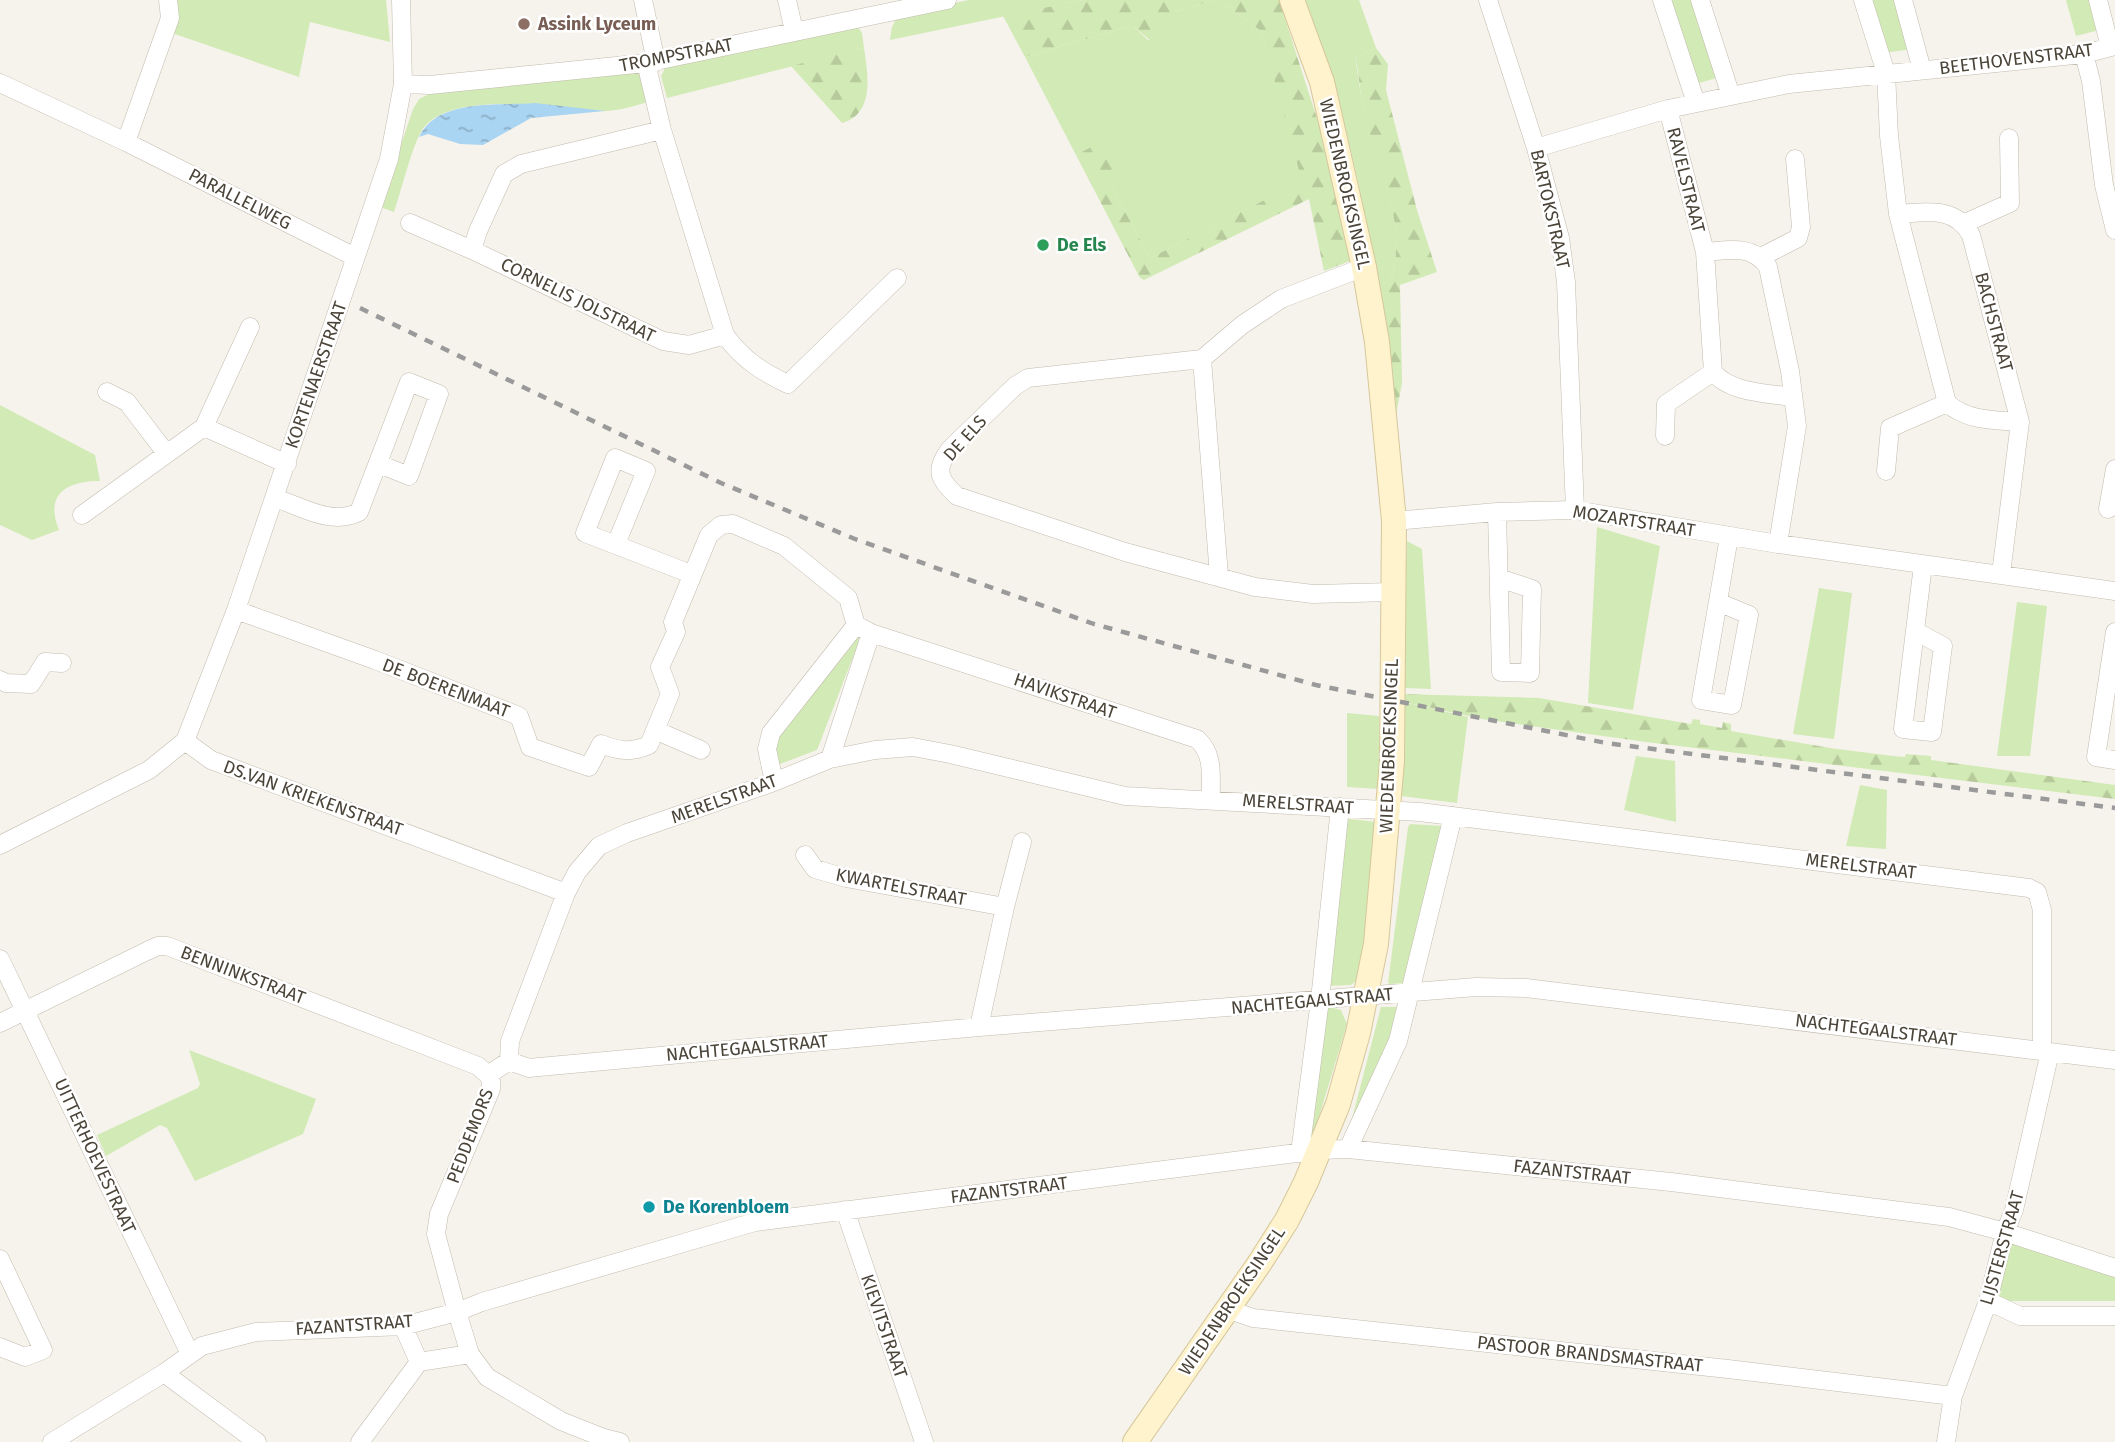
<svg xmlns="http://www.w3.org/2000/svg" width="2115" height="1442" font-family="'Fira Sans',sans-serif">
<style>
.green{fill:#d2eab5}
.forest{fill:url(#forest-firs)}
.water{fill:url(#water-ripples)}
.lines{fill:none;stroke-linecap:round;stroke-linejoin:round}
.street-casing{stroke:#c2bbae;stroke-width:19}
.secondary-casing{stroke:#d6c79b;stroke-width:26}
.street{stroke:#fff;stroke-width:18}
.secondary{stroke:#fff3cd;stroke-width:24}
.rail{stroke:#9a9a9a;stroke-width:4.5;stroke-dasharray:9 9;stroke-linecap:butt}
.education-dot{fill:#8d6e63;stroke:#fff;stroke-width:2.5}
.leisure-dot{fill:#2e9e5b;stroke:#fff;stroke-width:2.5}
.culture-dot{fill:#0f9aa8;stroke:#fff;stroke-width:2.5}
.labels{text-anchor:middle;stroke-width:5;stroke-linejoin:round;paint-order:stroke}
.education-label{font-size:18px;font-weight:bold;fill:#785e54;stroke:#fff;text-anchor:start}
.street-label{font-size:18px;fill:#4b4439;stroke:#fff}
.leisure-label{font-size:18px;font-weight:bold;fill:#27864d;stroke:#fff;text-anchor:start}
.culture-label{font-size:18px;font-weight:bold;fill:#0d838f;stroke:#fff;text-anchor:start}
</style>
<defs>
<pattern id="forest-firs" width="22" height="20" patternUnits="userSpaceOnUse" patternTransform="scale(1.75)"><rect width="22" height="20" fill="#d2eab5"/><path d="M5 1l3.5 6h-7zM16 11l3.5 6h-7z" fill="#b6ca9c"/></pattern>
<pattern id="water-ripples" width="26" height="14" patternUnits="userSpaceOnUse" patternTransform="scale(1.75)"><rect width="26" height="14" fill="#a9d4f2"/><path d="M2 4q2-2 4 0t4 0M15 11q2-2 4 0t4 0" fill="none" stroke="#8caec5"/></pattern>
</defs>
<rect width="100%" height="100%" fill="#f6f3ec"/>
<path class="green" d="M 175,0 L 386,0 L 390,42 L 310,22 L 299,77 L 172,33 Z
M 969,0 L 1083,0 L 890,40 L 892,27 L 898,15 Z
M 1213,0 L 1219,0 L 1261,31 L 1303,181 L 1150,258 L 1111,185 L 1105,141 L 1076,155 L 1025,57 L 1130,26 L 1133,26 L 1148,40 L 1175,33 L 1175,12 Z
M 1305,0 L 1359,0 L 1376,48 L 1355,57 C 1358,73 1359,89 1363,105 C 1375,163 1408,217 1392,277 L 1377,291 L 1358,181 L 1337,93 Z
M 1668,0 L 1698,0 L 1723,76 L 1696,84 Z
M 1865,0 L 1901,0 L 1914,49 L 1882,53 Z
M 2066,0 L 2095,0 L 2103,29 L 2076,36 Z
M 856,24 L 862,33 L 864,48 L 667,98 L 661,76 L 665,68 L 675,61 Z
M 637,71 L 641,74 L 652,101 C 637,105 619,111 604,111 C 561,109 450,88 422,130 C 412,146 401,192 394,212 L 380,207 L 413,109 L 419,99 L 429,94 L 485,85 Z
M 0,405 L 95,455 L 100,481 C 68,481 44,493 59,530 L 32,540 L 0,525 Z
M 1597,527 L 1660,546 L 1633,710 L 1588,703 Z
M 1407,541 L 1422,549 L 1431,689 L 1404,688 L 1402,676 Z
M 1819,588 L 1852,593 L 1834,739 L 1793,734 Z
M 2017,602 L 2047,606 L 2030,756 L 1997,756 Z
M 854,636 L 860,639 L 817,750 L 780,764 L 778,763 L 774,738 Z
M 1404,702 L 1468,717 L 1457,803 L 1401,796 Z
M 1347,713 L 1379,716 L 1379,789 L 1347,787 Z
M 1636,756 L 1675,761 L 1676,822 L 1624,810 Z
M 1860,785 L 1887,790 L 1886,849 L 1846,846 Z
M 1351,819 L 1376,822 L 1370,912 L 1356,981 L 1351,985 L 1325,986 L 1342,820 Z
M 1410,824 L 1444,826 L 1406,983 L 1390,984 L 1388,983 L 1408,827 Z
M 1330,1007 L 1341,1010 L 1347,1024 L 1315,1130 L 1310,1133 L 1323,1010 Z
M 1381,1007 L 1399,1007 L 1400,1009 L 1368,1103 L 1349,1130 Z
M 189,1050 L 316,1099 L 303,1134 L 195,1181 L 167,1128 L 160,1125 L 106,1156 L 97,1135 L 198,1088 L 200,1084 Z
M 2013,1241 L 2115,1275 L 2115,1301 L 1994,1301 L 2009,1243 Z"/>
<path class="forest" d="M 1083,0 L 1213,0 L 1175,12 L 1175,33 L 1172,35 L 1151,41 L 1133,26 L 1130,26 L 1025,57 L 1003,16 Z
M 1219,0 L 1279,0 L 1330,159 L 1352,257 L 1350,261 L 1324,271 L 1309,199 L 1144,280 L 1140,278 L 1076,155 L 1105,140 C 1119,156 1116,167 1111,185 L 1150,258 L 1302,181 L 1261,31 Z
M 864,48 C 868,74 875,114 842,123 L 791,66 Z
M 1376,48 L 1388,64 L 1386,90 L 1417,210 L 1437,272 L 1400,285 L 1402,383 L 1394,425 L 1377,291 L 1392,277 C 1408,216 1374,163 1363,105 C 1359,89 1359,72 1355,57 Z
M 1403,694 L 1539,698 L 1691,724 L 1693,719 L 1700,720 L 1700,724 L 1722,728 L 1723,722 L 1731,724 L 1731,731 L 1830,748 L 1893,756 L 1905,757 L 1906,754 L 1931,756 L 1931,760 L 2115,785 L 2115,799 L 1646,742 L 1482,719 L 1404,702 Z"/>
<path class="water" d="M 535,103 L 605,111 L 531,118 L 483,145 L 460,144 L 428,134 L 419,137 C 437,98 498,106 535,103 Z"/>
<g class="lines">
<defs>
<path id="street" d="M 643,0 L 656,62
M 787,0 L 794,31
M 1488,0 L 1536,148 L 1560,238 L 1566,282 L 1575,510
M 1662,0 L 1696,103
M 1700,0 L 1731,96
M 1863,0 L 1886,73 L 1889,136 L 1898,214 L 1947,403 C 1967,421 1994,420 2020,422
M 1903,0 L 1922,70
M 2098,0 L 2110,47
M 2084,54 L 2091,81 L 2104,185 L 2115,230
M 646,63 L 662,130 L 725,335 C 742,359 762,372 788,384 L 897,278
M 0,83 L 126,142 L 355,257
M 403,84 L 430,85 L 646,63 L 947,0
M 1668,109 L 1705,252 L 1713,372 C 1730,393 1767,393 1792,397
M 126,142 L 170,18 L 168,0
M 1536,148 L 1668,109 L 1789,84 L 2084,54 L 2115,46
M 1898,214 C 1928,212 1955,206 1971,235 L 2020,422 L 2001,574
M 410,223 L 472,250 L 663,341 L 689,345 L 725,335
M 1965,223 L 2010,203 L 2009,138
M 472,250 L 478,231 L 504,174 L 521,164 L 662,130
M 1705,252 C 1729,250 1752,244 1768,267 L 1790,371 L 1797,426 L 1778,544
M 1761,257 L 1798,238 L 1801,227 L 1795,159
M 1364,267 L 1281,299 L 1242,325 L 1202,359 L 1028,378 L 1015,386 L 950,449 C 934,470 939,480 957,496 L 1125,552 L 1255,587 L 1313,594 L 1393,592
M 1202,359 L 1219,576
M 107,392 L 127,402 L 166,453
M 204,427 L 287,464
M 1665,436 L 1666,404 L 1713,372
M 1886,471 L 1890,428 L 1947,403
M 275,498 C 303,507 331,526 359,512 L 409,382 L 439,394 L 409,476 L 379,464
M 2108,509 L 2115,469
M 1497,512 L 1501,672 L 1530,673 L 1532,589 L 1499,578
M 82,515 L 204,427 L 250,327
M 1394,521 L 1497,512 L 1575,510 L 1778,544 L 2115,591
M 616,544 L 646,471 L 615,458 L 585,533 L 691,574
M 1718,602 L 1749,615 L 1732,705 L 1701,700 L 1729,537
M 236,610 L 375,660 L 519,716 L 530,747 L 589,767 L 601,744 C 619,751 631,753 649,745 L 670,694 L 660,667 L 676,632 L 673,622 L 709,535 L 721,525 L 733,524 L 784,546 L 848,598 L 856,625
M 1915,631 L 1943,646 L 1932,732 L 1903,729 L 1923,565
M 2115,632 L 2096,757 L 2115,760
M 0,680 L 6,683 L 31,684 L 45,662 L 62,663
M 655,730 L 701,750
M 185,741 L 211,760 L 566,893
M 830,759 L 871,633
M 774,782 L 767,749 L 771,733 L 856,625 L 871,633 L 1197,739 C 1215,755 1210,776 1211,799
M 0,845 L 149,770 L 185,741 L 236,610 L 389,159 L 403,84 L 401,0
M 805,855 L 815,869 L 846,878 L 1005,907
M 0,959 L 190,1354
M 0,1023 L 147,951 L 158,946 L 167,946 L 478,1066 L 488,1075
M 979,1027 L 1005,907 L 1022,842
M 509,1061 L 529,1068 L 539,1067 L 979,1027 L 1476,987 L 1526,988 L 2115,1060
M 1348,1149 L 1398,1041 L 1453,816
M 1300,1153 L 1320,1000 L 1340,807
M 845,1210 L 924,1442
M 0,1259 L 43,1350 L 25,1357 L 0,1347
M 1988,1301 L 2020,1316 L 2115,1316
M 1227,1309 L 1253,1318 L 1728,1369 L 1953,1396
M 403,1326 L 419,1362 L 470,1354
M 164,1373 L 257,1442
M 52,1442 L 164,1373 L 202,1346 L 256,1332 L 403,1326 L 457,1312 L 482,1302 L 755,1222 L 1320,1150 L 1348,1149 L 1671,1182 L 1949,1217 L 2005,1232 L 2115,1268
M 360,1442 L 419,1362
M 620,1442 L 604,1438 L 561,1421 L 487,1377 L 470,1354 L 457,1312 L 436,1234 L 439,1214 L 491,1089 L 491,1080 L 488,1075 L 509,1061 L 510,1041 L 566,893 L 577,872 L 599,846 L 627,833 L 774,782 L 830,759 L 875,750 L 913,747 L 950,754 L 1125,796 L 1420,812 L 2029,888 L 2037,892 L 2042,910 L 2042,1051
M 1946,1442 L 1953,1396 L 1988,1301 L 2005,1232 L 2014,1210 L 2050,1052"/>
<path id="secondary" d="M 1135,1442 L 1259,1264 L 1287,1220 L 1306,1182 L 1338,1104 L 1358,1033 L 1376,944 L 1392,761 L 1394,521 L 1377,342 L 1364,267 L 1322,82 L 1292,0"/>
</defs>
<use href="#street" class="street-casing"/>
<use href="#secondary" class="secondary-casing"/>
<use href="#street" class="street"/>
<use href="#secondary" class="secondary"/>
<path class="rail" d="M 360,308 L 721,483 L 855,539 L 1094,624 L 1316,685 L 1606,743 L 2115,808"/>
</g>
<circle class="education-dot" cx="524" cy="24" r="7"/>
<circle class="leisure-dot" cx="1043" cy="245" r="7"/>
<circle class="culture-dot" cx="649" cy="1207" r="7"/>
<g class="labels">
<g class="education-label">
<text x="538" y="30">Assink Lyceum</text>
</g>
<g class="street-label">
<text transform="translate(676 55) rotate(-11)" y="6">TROMPSTRAAT</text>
<text transform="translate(2016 59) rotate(-7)" y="6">BEETHOVENSTRAAT</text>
<text transform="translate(1686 180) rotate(76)" y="6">RAVELSTRAAT</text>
<text transform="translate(1345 184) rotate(77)" y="6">WIEDENBROEKSINGEL</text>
<text transform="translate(240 199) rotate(27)" y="6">PARALLELWEG</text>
<text transform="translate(1550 209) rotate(77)" y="6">BARTOKSTRAAT</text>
<text transform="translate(578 300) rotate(26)" y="6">CORNELIS JOLSTRAAT</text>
<text transform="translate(1994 322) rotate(75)" y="6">BACHSTRAAT</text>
<text transform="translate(316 375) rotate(-71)" y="6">KORTENAERSTRAAT</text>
<text transform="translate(965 438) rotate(-48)" y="6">DE ELS</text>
<text transform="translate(1634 521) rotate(9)" y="6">MOZARTSTRAAT</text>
<text transform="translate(446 688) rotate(21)" y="6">DE BOERENMAAT</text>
<text transform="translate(1065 696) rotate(19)" y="6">HAVIKSTRAAT</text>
<text transform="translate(1389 746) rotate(-88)" y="6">WIEDENBROEKSINGEL</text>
<text transform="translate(313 798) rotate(20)" y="6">DS.VAN KRIEKENSTRAAT</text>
<text transform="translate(724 799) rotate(-20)" y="6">MERELSTRAAT</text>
<text transform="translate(1298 804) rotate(4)" y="6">MERELSTRAAT</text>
<text transform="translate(1861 866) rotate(7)" y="6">MERELSTRAAT</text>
<text transform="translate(901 887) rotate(11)" y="6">KWARTELSTRAAT</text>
<text transform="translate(243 975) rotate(21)" y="6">BENNINKSTRAAT</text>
<text transform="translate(1312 1001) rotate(-5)" y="6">NACHTEGAALSTRAAT</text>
<text transform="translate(1876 1030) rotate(7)" y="6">NACHTEGAALSTRAAT</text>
<text transform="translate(747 1048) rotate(-5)" y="6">NACHTEGAALSTRAAT</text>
<text transform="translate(470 1136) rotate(-69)" y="6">PEDDEMORS</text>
<text transform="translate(95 1156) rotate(65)" y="6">UITTERHOEVESTRAAT</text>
<text transform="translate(1572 1172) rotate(6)" y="6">FAZANTSTRAAT</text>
<text transform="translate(1009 1190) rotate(-7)" y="6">FAZANTSTRAAT</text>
<text transform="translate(2002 1248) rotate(-74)" y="6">LIJSTERSTRAAT</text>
<text transform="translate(1232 1301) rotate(-56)" y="6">WIEDENBROEKSINGEL</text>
<text transform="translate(354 1325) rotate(-4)" y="6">FAZANTSTRAAT</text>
<text transform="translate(884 1326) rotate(71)" y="6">KIEVITSTRAAT</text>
<text transform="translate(1590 1354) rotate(6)" y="6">PASTOOR BRANDSMASTRAAT</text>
</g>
<g class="leisure-label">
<text x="1057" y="251">De Els</text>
</g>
<g class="culture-label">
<text x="663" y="1213">De Korenbloem</text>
</g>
</g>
</svg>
